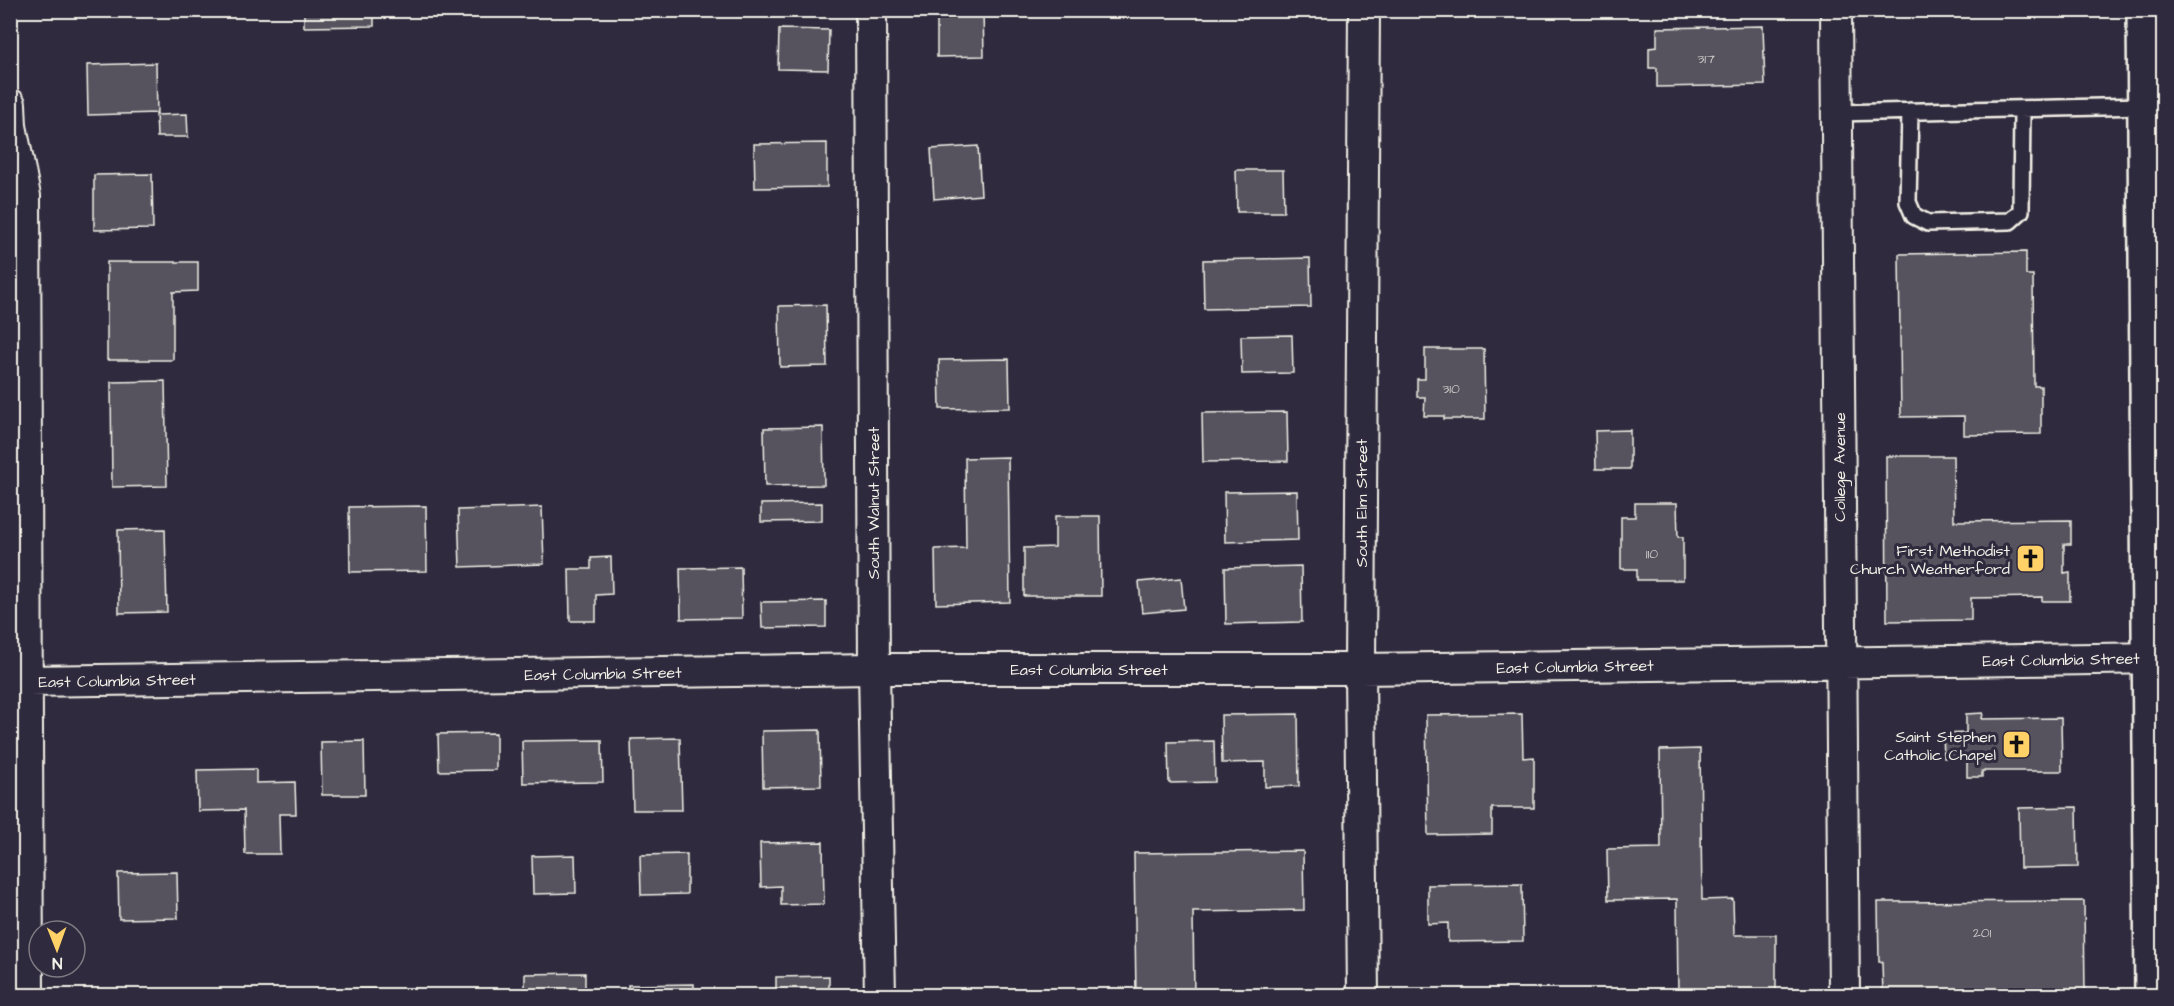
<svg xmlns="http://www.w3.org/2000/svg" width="2174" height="1006" font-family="'Architects Daughter',sans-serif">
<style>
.building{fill:#56525f;stroke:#f4f1e8;stroke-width:1.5}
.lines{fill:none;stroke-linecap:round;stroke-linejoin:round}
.service-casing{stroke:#f4f1e8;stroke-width:20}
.minor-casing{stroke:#f4f1e8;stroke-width:34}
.primary-casing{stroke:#f4f1e8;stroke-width:38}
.service{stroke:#2f2a3d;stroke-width:15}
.minor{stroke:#2f2a3d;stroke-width:30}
.primary{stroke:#2f2a3d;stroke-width:33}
.labels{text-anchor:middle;stroke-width:6;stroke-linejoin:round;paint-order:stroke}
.number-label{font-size:14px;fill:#ccc9c6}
.street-label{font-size:16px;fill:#f4f1e8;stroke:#2f2a3d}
.poi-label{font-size:16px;fill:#f4f1e8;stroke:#2f2a3d;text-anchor:end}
</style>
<rect width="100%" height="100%" fill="#2f2a3d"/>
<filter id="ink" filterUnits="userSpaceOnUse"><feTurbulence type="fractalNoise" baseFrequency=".0167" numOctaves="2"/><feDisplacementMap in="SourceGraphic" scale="12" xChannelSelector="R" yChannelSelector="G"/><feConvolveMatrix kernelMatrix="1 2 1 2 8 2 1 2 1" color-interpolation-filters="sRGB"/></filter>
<g filter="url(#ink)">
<path class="building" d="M 304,10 L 374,10 L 374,26 L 304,27 Z
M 937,10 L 983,10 L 984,56 L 937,57 Z
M 1763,26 L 1765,85 L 1657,87 L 1657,68 L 1649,68 L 1649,48 L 1657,47 L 1657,28 Z
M 779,29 L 829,30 L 828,70 L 778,69 Z
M 156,63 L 157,115 L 187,114 L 188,137 L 157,137 L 156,113 L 88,115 L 87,65 Z
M 827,143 L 827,187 L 755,188 L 754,144 Z
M 978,146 L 981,195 L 934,199 L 931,149 Z
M 1236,170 L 1283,170 L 1284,212 L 1237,212 Z
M 152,174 L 153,229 L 94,230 L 94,175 Z
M 2026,252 L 2026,275 L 2033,275 L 2034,386 L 2041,386 L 2041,434 L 1964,435 L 1964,416 L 1901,417 L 1899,254 Z
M 1310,258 L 1311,307 L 1204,309 L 1203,260 Z
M 107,262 L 198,262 L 198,291 L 173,292 L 173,360 L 107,360 Z
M 826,305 L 827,366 L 780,367 L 779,306 Z
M 1292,335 L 1293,373 L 1242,374 L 1241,336 Z
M 1425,349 L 1484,349 L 1485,419 L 1444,419 L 1444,416 L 1424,416 L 1425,397 L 1417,397 L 1417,379 L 1425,379 Z
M 1009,359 L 1010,408 L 940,409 L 939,360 Z
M 165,381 L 167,486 L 112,487 L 111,382 Z
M 1287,412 L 1288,461 L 1203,462 L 1202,413 Z
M 823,427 L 824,485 L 765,486 L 764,428 Z
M 1630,430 L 1630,469 L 1596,469 L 1595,431 Z
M 1886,456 L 1953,456 L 1954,521 L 2071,520 L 2071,544 L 2064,544 L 2064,573 L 2070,572 L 2070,601 L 2042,601 L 2042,597 L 1971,598 L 1971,620 L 1887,621 Z
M 1008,457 L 1010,602 L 936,604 L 935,549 L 966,548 L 965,458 Z
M 1297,491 L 1298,540 L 1225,542 L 1224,492 Z
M 822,503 L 822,521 L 761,522 L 761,504 Z
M 1635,503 L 1677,503 L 1678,537 L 1683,537 L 1683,580 L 1637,580 L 1637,569 L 1621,569 L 1621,517 L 1635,517 Z
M 426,506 L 427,571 L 350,572 L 349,507 Z
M 542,507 L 544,564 L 460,567 L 458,510 Z
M 1055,516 L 1100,516 L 1101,596 L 1024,596 L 1024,548 L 1055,547 Z
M 165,529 L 167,612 L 119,613 L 118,530 Z
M 611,557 L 612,594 L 596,595 L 596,621 L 570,621 L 569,569 L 591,569 L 591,558 Z
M 1301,566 L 1302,622 L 1226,624 L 1225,568 Z
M 741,567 L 742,618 L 681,619 L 680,568 Z
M 1181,578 L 1184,609 L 1142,613 L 1139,582 Z
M 826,601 L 826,627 L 762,628 L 761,602 Z
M 1983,713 L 1982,719 L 2061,718 L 2062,771 L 1982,771 L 1982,777 L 1967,777 L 1967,757 L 1944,758 L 1943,734 L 1966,733 L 1966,714 Z
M 1298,714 L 1299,786 L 1265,787 L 1265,762 L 1222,763 L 1221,715 Z
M 1522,714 L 1523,758 L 1534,757 L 1534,808 L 1492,808 L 1492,834 L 1428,835 L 1426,715 Z
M 820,730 L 821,786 L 763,787 L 762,731 Z
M 496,733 L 496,770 L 439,771 L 438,734 Z
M 680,738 L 682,810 L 633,810 L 631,739 Z
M 602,740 L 603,782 L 523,783 L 522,741 Z
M 364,741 L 365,795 L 322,795 L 321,742 Z
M 1214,741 L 1215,782 L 1169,783 L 1168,742 Z
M 1700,749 L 1702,900 L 1733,899 L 1734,935 L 1776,935 L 1776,996 L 1678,996 L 1677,899 L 1608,900 L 1607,849 L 1661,848 L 1660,750 Z
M 256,769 L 256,783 L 295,782 L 296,814 L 279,814 L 280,854 L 245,854 L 244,810 L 198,811 L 197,770 Z
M 2077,807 L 2078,867 L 2020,868 L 2019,808 Z
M 823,842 L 824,904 L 781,905 L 781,886 L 761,887 L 760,843 Z
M 1303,851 L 1304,910 L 1193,912 L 1194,996 L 1136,996 L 1134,853 Z
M 687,854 L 687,894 L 641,895 L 640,855 Z
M 575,855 L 576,893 L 533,894 L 532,856 Z
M 177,872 L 178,918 L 119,919 L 118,873 Z
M 1522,884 L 1523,941 L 1448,942 L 1448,923 L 1428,924 L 1428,885 Z
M 2084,901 L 2085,996 L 1883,996 L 1882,962 L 1879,962 L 1878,902 Z
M 585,973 L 585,996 L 525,996 L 525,974 Z
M 829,976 L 829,996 L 776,996 L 776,977 Z
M 694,984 L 694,996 L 628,996 L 628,985 Z
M 375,989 L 375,996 L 313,996 L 313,990 Z
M 1099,992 L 1100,996 L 1029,996 L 1029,993 Z"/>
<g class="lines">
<defs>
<path id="service" d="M 1910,111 L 1908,202 L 1914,216 L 1928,223 L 2010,221 L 2021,211 L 2022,109
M 1836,113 L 2144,106"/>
<path id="minor" d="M 871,10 L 874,669 L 880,996
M 1836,10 L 1844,996
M 10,104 L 11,126 L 25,196 L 28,996
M 26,681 L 874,669 L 1360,669 L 2164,658
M 1363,996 L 1360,669 L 1364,10"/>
<path id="primary" d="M 2144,10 L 2152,996"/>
</defs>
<use href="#service" class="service-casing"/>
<use href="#minor" class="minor-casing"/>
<use href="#primary" class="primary-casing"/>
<use href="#service" class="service"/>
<use href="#minor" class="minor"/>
<use href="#primary" class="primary"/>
</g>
</g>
<defs>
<symbol id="church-square" viewBox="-11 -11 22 22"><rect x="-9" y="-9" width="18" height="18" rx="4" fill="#ffd166" stroke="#2f2a3d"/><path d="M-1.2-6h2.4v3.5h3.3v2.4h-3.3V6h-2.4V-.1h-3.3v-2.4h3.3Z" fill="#111"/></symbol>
</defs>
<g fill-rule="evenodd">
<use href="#church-square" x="2014" y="542" width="33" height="33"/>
<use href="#church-square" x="2000" y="728" width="33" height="33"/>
</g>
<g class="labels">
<g class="number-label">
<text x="1706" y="63">317</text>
<text x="1451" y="393">310</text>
<text x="1652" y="558">110</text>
<text x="1982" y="937">201</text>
</g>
<g class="street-label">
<text transform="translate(1839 467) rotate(-90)" y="6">College Avenue</text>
<text transform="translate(873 503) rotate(-90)" y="6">South Walnut Street</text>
<text transform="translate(1361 503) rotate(-90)" y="6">South Elm Street</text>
<text transform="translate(2061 659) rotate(-1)" y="6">East Columbia Street</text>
<text transform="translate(1575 666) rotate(-1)" y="6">East Columbia Street</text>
<text x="1089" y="675">East Columbia Street</text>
<text transform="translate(603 673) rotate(-1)" y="6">East Columbia Street</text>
<text transform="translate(117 680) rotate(-1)" y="6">East Columbia Street</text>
</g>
<g class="poi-label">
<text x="2010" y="556">First Methodist<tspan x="2010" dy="18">Church Weatherford</tspan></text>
<text x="1996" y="742">Saint Stephen<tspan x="1996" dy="18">Catholic Chapel</tspan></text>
</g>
</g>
<rect width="2174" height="1006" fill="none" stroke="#2f2a3d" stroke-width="36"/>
<rect x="18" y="18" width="2138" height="970" fill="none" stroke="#f4f1e8" stroke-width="2" filter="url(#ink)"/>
<g transform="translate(57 949) rotate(179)"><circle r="28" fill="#2f2a3d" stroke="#7e7a81" stroke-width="1.5"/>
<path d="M0-4.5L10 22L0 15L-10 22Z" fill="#ffd166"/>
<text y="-9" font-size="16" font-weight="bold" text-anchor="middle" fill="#f4f1e8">N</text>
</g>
</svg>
